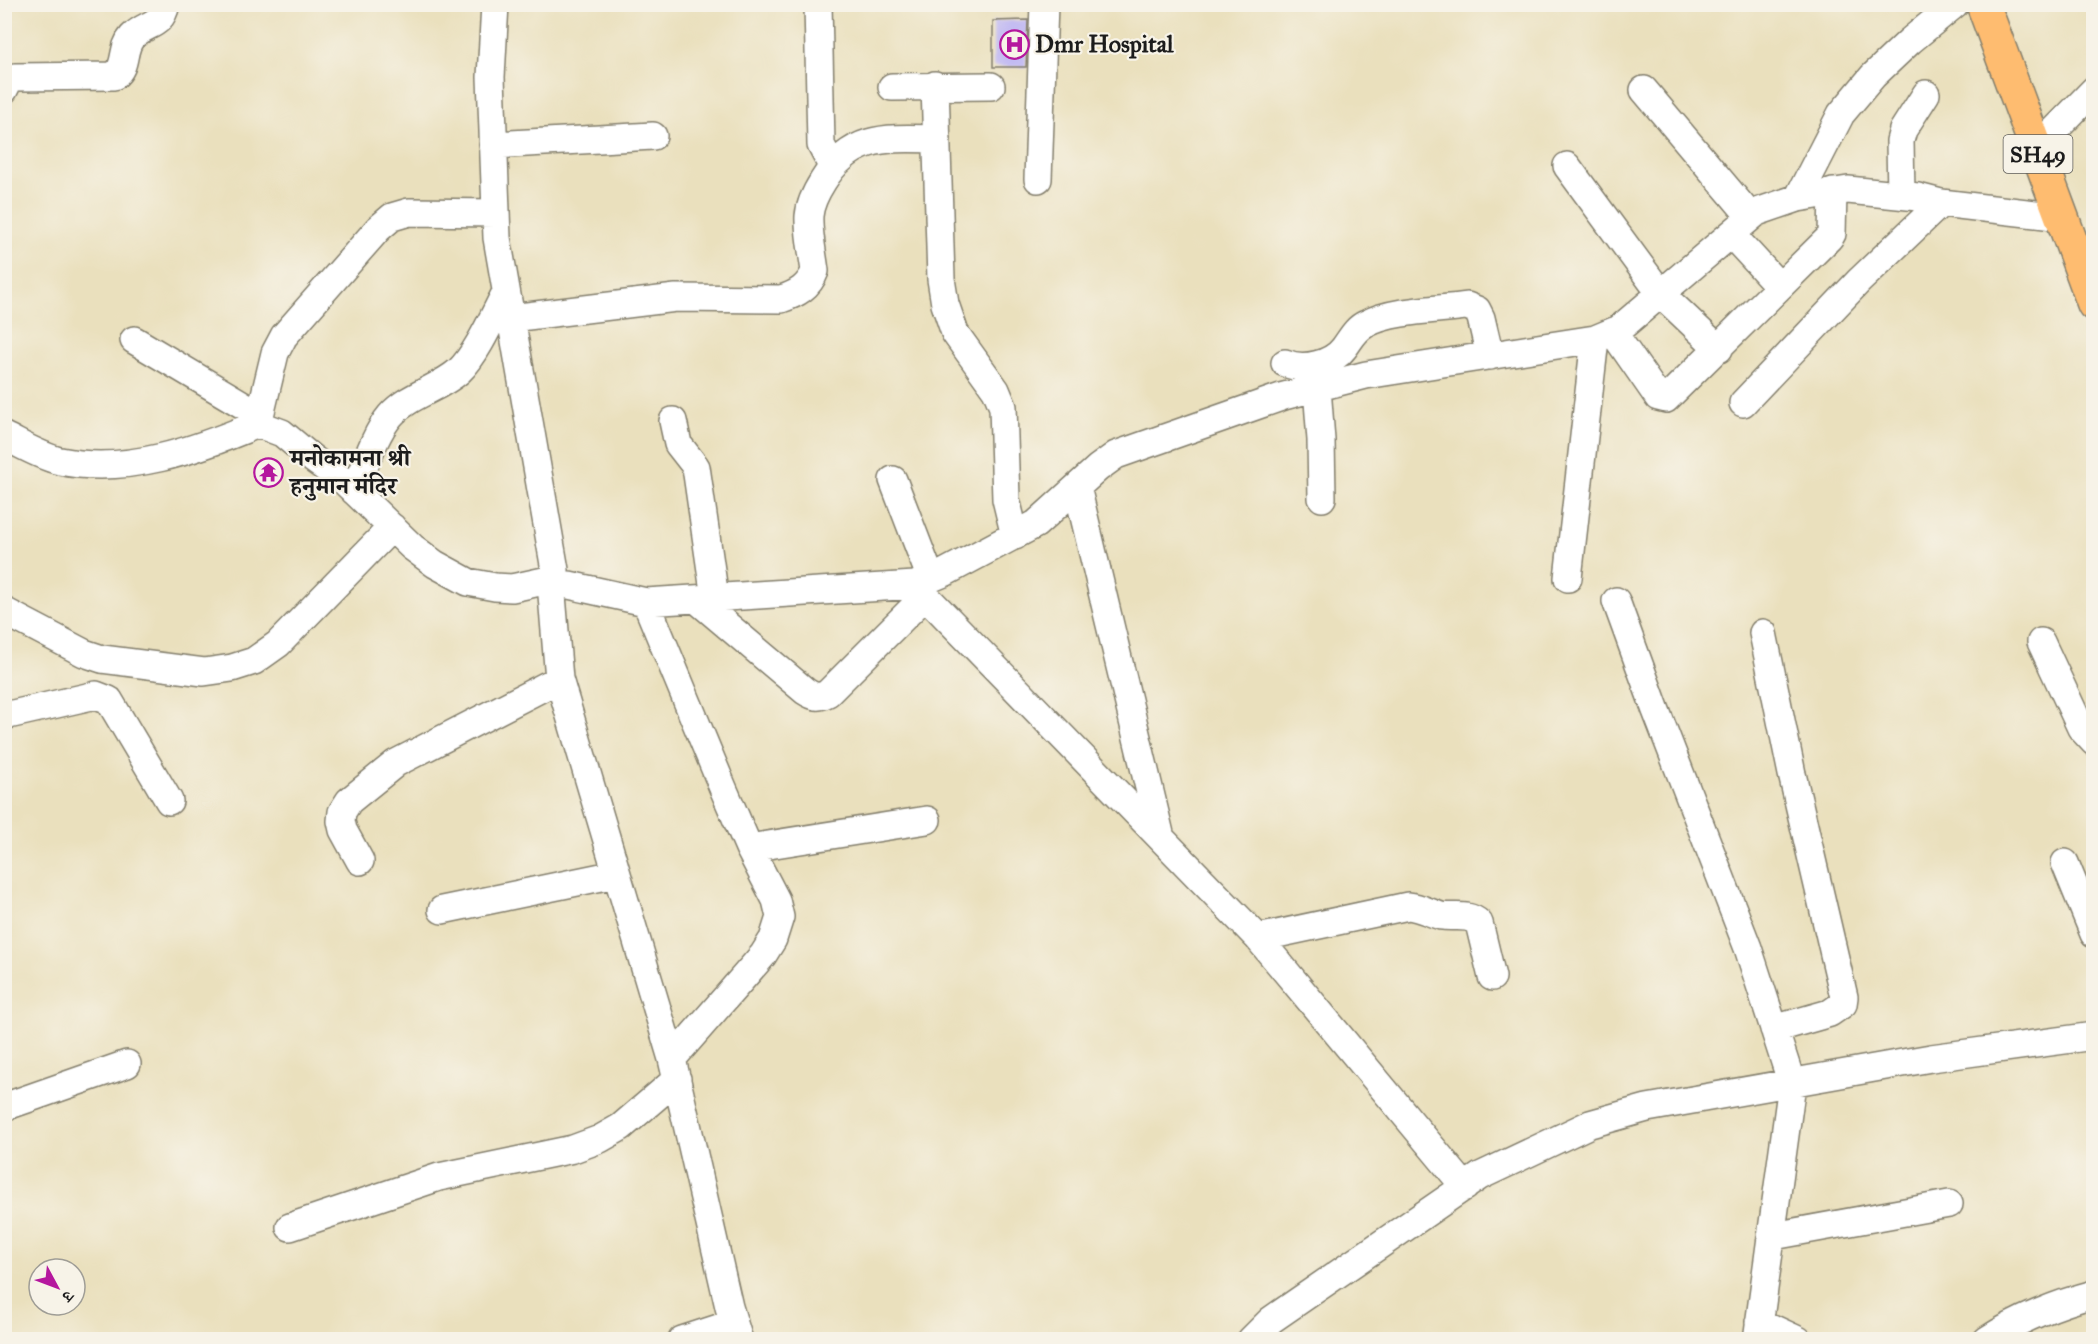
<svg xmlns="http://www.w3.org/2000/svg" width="2098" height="1344" font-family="'IM FELL Great Primer','Noto Serif Devanagari',serif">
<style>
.building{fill:#beb6f3}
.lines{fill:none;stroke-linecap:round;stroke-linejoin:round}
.minor-casing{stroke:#837e6c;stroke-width:30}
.major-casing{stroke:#837e6c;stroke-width:36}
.minor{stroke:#fff;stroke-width:27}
.major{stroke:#febc70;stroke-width:33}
.labels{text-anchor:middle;stroke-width:4.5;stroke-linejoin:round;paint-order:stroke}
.shield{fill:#f7f3e8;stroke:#5e5c59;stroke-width:1.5}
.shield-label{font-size:22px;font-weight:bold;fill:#1c1c1c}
.poi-label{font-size:24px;font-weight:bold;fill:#1c1c1c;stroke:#f7f3e8;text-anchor:start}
</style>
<rect width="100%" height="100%" fill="#f7f3e8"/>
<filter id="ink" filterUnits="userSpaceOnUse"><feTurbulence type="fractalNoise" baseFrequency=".0167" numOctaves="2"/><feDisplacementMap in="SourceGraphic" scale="12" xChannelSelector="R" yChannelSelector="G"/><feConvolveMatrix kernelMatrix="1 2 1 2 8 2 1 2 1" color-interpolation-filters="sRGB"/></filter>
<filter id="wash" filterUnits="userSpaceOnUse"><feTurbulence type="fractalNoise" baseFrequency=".008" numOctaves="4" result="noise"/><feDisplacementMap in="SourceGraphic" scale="24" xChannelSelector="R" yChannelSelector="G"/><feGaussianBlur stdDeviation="1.35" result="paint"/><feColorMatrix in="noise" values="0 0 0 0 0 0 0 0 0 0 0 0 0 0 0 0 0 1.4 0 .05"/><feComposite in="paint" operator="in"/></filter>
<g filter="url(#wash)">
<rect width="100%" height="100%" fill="#eae0bd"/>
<g id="blocks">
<path class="building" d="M 1028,20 L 1026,67 L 993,67 L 993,21 Z"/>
</g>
</g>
<g filter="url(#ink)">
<use href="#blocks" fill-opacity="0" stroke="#837e6c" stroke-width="1.5"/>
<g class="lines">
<defs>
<path id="minor" d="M 495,4 L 491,77 L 497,238 L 555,570
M 818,4 L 821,145 L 832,166
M 935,85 L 941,279 L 945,304 L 955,333 L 996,390 L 1003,407 L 1006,499 L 1015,536
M 892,87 L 991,86
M 4,90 L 9,80 L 15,77 L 114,76 C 128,66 121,49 132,37 C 146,22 161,28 166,4
M 1644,90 L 1751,217
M 2051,134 L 2094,90
M 493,145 L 653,136
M 1567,166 L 1661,294 L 1719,349
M 1038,179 L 1044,4
M 1901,195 L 1900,141 L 1903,130 L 1926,94
M 1798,198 L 1841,114 L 1873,76 L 1910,41 L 1955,4
M 1731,234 L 1779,286
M 511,318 L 676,298 L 781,299 C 797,294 809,287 815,271 C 813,255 808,232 809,216 C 810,203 816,192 823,181 C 852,134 887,138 937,139
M 1613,332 L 1658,397 L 1666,399 L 1829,238 L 1832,234 L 1833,192
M 134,340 L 260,415
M 1285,363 C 1304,371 1332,364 1344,348 C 1351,339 1355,329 1366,324 C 1391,310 1438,310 1467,306 L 1477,310 L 1481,318 L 1490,356
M 1317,388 L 1321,440 L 1322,498
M 1743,403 L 1859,281 L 1941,203
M 673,421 L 678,444 L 696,467 L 715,598
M 258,424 L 275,353 L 284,336 L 378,229 L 392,217 L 409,212 L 496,213
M 4,436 C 22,445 40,456 60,461 C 127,475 196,450 258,424 L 282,433 L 313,459 L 345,482 L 412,547 L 435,564 L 468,582 L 495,587 L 512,588 L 544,581
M 893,480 L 931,579
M 1077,487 L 1161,838
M 354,491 C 364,469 374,435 390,416 C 408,395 439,389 459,371 C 477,354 494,315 506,292
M 1568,578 L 1595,339
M 569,585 L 646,602 L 915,585 L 944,573 L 1036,524 L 1098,468 L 1116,455 L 1284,396 L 1366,375 L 1595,339 L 1619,329 L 1757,212 L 1798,198 L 1848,190 L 1918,197 L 1941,203 L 2062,217
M 915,585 L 1258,938 L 1465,1187
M 552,595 L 559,679 L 672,1059 L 729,1307 L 739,1340
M 696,599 L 805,691 C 814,697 819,698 828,693 L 925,596
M 1616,601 L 1655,708 L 1748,948 L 1792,1084 L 1757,1340
M 646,602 L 723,788 L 749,848 L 776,900 L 780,917 L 773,939 L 763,955 L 672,1059
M 4,611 L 84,653 L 102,659 L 204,672 L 232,668 L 254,661 L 278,644 L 392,527
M 1763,633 L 1792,774 L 1844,997 L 1843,1004 L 1830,1013 L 1774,1029
M 2041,642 L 2081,728 L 2094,742
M 4,716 L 96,695 L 109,700 L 169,801
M 749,848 L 927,820
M 360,861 L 343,830 L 341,821 L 342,812 L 349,801 L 396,763 L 559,679
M 2065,863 L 2094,934
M 442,910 L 616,874
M 1258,938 L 1408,906 C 1420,907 1430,913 1441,916 C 1455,918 1468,913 1479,923 L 1492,977
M 4,1107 L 127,1064
M 290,1227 L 439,1177 L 573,1149 L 600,1139 L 621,1127 L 677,1079
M 1773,1236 L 1949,1204
M 1759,1322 L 1798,1340
M 682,1340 L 734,1323
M 1251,1340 L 1271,1320 L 1480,1176 L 1590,1124 L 1647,1108 L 1931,1058 L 2094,1036
M 1987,1340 C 2017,1320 2059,1303 2094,1294"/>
<path id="major" d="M 1983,4 L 2094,304"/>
</defs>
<use href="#minor" class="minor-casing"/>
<use href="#major" class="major-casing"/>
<use href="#minor" class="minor"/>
<use href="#major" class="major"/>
</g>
</g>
<defs>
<symbol id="hospital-ring" viewBox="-11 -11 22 22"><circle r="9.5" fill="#f7f3e8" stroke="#b5179e" stroke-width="1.5"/><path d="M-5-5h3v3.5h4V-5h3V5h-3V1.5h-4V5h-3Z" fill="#b5179e"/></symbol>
<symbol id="temple-ring" viewBox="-11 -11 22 22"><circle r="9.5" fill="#f7f3e8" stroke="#b5179e" stroke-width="1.5"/><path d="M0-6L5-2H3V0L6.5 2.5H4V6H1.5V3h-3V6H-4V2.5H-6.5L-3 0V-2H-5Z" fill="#b5179e"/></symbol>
</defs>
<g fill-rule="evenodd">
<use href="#hospital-ring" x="998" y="28" width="33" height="33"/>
<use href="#temple-ring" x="252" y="456" width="33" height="33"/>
</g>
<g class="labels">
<rect class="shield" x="2003.5" y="135" width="69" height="38" rx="4.5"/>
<g class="shield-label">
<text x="2038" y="162">SH49</text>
</g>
<g class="poi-label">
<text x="1035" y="52">Dmr Hospital</text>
<text x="290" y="466">मनोकामना श्री<tspan x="290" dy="28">हनुमान मंदिर</tspan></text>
</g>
</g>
<rect width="2098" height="1344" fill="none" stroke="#f7f3e8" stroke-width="24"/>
<g transform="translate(57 1287) rotate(131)"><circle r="28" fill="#f7f3e8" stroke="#9f9d96" stroke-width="1.5"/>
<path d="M0-4.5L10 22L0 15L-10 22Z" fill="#b5179e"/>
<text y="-9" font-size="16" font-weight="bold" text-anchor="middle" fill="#1c1c1c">उ</text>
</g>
</svg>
